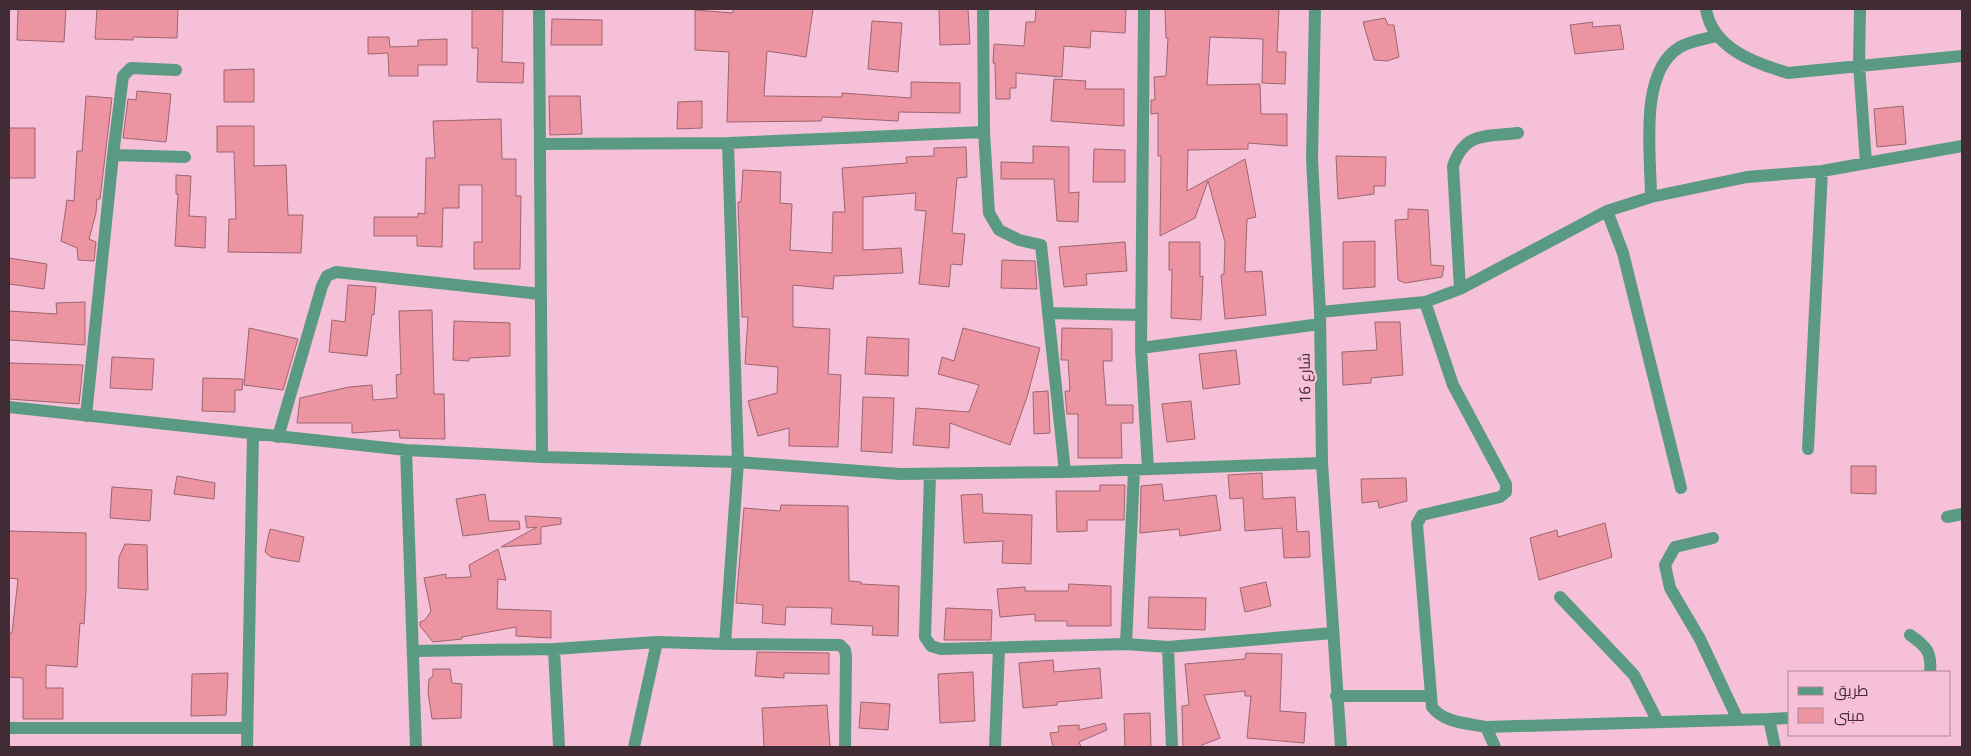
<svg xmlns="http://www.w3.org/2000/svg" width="1971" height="756" font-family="'Noto Sans',Cairo,sans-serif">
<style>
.building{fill:#ed94a3;stroke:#9b666e}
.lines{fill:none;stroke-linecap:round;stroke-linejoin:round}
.minor{stroke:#5a9a83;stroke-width:12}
.labels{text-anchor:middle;stroke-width:5;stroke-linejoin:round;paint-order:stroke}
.street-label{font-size:15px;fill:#412c36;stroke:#f6c0d9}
</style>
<rect width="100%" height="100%" fill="#f6c0d9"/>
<path class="building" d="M 18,9 L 66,9 L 64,42 L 17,40 Z
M 97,9 L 178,9 L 177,38 L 133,37 L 133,40 L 95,39 Z
M 472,9 L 503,9 L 502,62 L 524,63 L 523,83 L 477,82 L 478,48 L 472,48 Z
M 733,9 L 813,9 L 806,57 L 767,51 L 764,96 L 842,97 L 842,93 L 911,98 L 911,82 L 960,83 L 960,113 L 899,112 L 898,121 L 822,117 L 821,121 L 727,122 L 729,52 L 695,50 L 695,10 L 733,13 Z
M 939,9 L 968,9 L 970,44 L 940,45 Z
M 1036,9 L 1126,9 L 1125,33 L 1091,31 L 1090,48 L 1064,46 L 1062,77 L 1016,73 L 1016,88 L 1010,88 L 1010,99 L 996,99 L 995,63 L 993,63 L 994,44 L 1024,46 L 1026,22 L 1035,22 Z
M 1165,9 L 1279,9 L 1277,52 L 1286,52 L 1285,84 L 1262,83 L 1263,39 L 1210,37 L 1207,85 L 1260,84 L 1261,114 L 1287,114 L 1287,146 L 1248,143 L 1248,149 L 1188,150 L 1187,191 L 1245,159 L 1256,217 L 1247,219 L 1245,272 L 1262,271 L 1266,315 L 1225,319 L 1221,275 L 1224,274 L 1225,242 L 1208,181 L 1195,218 L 1160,236 L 1161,156 L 1158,156 L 1158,113 L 1151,114 L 1151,100 L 1155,100 L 1154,77 L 1166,76 L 1168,38 L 1166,38 Z
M 1385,18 L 1388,25 L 1394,25 L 1399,57 L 1387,61 L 1374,60 L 1363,22 Z
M 552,19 L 602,20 L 602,45 L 551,45 Z
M 872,21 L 902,23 L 898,72 L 868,69 Z
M 1593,22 L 1592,27 L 1620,25 L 1624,49 L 1575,54 L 1570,25 Z
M 368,37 L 389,37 L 390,47 L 418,46 L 418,40 L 447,39 L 447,65 L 418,65 L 418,76 L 389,76 L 388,53 L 368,54 Z
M 254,69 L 254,102 L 224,102 L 224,70 Z
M 1054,79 L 1086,81 L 1085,89 L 1124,89 L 1124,126 L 1051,121 Z
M 137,91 L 171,94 L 166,142 L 123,138 L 128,99 L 136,100 Z
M 86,96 L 112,98 L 100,199 L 97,199 L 96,213 L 89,239 L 96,242 L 94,261 L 78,260 L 77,248 L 61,241 L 67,200 L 74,201 L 77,151 L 82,151 Z
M 549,96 L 580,96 L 582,134 L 550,135 Z
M 702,101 L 702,128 L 677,129 L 678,102 Z
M 1903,106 L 1906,144 L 1877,147 L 1874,109 Z
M 501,119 L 502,159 L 516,159 L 516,196 L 521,196 L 520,269 L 474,269 L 474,242 L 482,242 L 482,185 L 459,185 L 459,208 L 443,208 L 442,247 L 417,246 L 417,236 L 374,236 L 374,217 L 418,217 L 418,213 L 425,214 L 426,158 L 435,158 L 433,121 Z
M 217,126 L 254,126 L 254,166 L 286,165 L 288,215 L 303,215 L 301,253 L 228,252 L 229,219 L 236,219 L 234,152 L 217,152 Z
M 9,128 L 35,128 L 35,178 L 9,178 Z
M 1033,146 L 1069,147 L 1069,193 L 1079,192 L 1078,222 L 1057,221 L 1054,179 L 1001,179 L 1001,162 L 1033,163 Z
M 966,147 L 967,177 L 957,178 L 952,233 L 965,234 L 962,265 L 951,264 L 949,287 L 919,284 L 926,211 L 915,210 L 916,193 L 863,197 L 863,250 L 901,248 L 903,273 L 834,276 L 833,289 L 793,285 L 793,327 L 830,329 L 828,374 L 841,375 L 838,447 L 789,446 L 789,428 L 758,436 L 748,401 L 777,393 L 778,367 L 745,364 L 748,317 L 742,317 L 738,202 L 741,202 L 743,170 L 781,172 L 780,203 L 792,204 L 790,250 L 832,253 L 833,212 L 845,212 L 842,168 L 907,163 L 906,157 L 934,156 L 934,148 Z
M 1094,149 L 1125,150 L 1125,182 L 1093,182 Z
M 1336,156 L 1386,157 L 1385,186 L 1374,186 L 1374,194 L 1338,199 Z
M 176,175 L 191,176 L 189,216 L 206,217 L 205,248 L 175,246 L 178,194 L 176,194 Z
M 1408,209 L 1428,210 L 1431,265 L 1444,266 L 1442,277 L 1405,283 L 1398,280 L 1395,220 L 1408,219 Z
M 1375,241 L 1375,287 L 1343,289 L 1343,242 Z
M 1125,242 L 1127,271 L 1086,274 L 1087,285 L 1064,287 L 1059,247 Z
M 1169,242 L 1200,242 L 1200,277 L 1203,276 L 1201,320 L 1171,318 L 1172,270 L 1169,270 Z
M 9,258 L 47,264 L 44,289 L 9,284 Z
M 1002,260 L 1035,261 L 1037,289 L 1001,288 Z
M 348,285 L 376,287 L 374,315 L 372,314 L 367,356 L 329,352 L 332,320 L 345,322 Z
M 85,302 L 85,345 L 9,340 L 9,311 L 57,314 L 56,303 Z
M 432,310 L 434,394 L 444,394 L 445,439 L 400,438 L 399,430 L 352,433 L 352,423 L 297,423 L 300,398 L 349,387 L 372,385 L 373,400 L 397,398 L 396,375 L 401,374 L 399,311 Z
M 454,321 L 510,323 L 510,356 L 469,358 L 469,361 L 453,360 Z
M 1375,322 L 1400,322 L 1403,375 L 1371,378 L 1371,383 L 1343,385 L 1342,352 L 1377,350 Z
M 249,328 L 298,339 L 283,390 L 244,385 Z
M 963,328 L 1040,348 L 1027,397 L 1010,445 L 950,423 L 949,448 L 913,445 L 916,408 L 969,412 L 979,385 L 938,374 L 942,357 L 954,361 Z
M 1062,328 L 1112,329 L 1112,361 L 1103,361 L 1106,405 L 1133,405 L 1133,423 L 1121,423 L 1122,458 L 1078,458 L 1078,414 L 1067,414 L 1065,391 L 1070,391 L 1068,360 L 1061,360 Z
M 867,337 L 909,339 L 908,376 L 865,374 Z
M 1236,350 L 1240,384 L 1203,389 L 1199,354 Z
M 112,357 L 154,359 L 152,390 L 110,388 Z
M 9,363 L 83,365 L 79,404 L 9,399 Z
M 203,378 L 243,379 L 242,390 L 235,390 L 235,412 L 202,411 Z
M 1048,391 L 1050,433 L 1034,434 L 1033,392 Z
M 863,397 L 894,398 L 892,453 L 861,451 Z
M 1191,401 L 1195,439 L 1167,442 L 1162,404 Z
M 1851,466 L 1876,466 L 1876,494 L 1851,493 Z
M 1262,473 L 1263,499 L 1295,497 L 1297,532 L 1309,531 L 1310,557 L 1284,558 L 1282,528 L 1245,531 L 1243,498 L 1230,499 L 1228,475 Z
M 177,476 L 215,483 L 214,499 L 174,494 Z
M 1406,478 L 1407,501 L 1379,508 L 1378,501 L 1362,503 L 1361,479 Z
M 1162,484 L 1164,501 L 1216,495 L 1221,530 L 1180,536 L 1179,529 L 1140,533 L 1141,486 Z
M 1100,485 L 1125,485 L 1124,520 L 1087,520 L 1087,531 L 1057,532 L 1056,491 L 1100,491 Z
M 112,487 L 152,490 L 150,521 L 110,518 Z
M 485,494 L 489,521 L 519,521 L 520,529 L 463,536 L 456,499 Z
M 982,494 L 983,513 L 1032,515 L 1031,564 L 1002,563 L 1003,541 L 964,543 L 961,495 Z
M 781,505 L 848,506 L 849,581 L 861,582 L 861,584 L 899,586 L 898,636 L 872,635 L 873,626 L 831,624 L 832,608 L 786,607 L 785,625 L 762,623 L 763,605 L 736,603 L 744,508 L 780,511 Z
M 525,516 L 561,518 L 561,524 L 541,527 L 541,544 L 501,547 L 537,527 L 527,528 Z
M 1605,523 L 1612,557 L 1539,580 L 1530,538 L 1557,530 L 1558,537 Z
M 270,529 L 304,537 L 299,562 L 271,557 L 265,552 Z
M 9,531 L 86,533 L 86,590 L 84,624 L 80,623 L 77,667 L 46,665 L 46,688 L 63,688 L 63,719 L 23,719 L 23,678 L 9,677 L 9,633 L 12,633 L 18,579 L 9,578 Z
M 125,544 L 147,545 L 148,590 L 118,588 L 119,557 Z
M 498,549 L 506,580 L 498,579 L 497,609 L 551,611 L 551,638 L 516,636 L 516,627 L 462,637 L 462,639 L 433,642 L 420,626 L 420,622 L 425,620 L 431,611 L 424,578 L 446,574 L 446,578 L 471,577 L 469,565 Z
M 1266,582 L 1271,606 L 1245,612 L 1240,588 Z
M 1069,584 L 1111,586 L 1111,626 L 1067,626 L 1067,621 L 1035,621 L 1035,614 L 1000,617 L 997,589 L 1025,587 L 1025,591 L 1068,591 Z
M 1149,597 L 1206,598 L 1205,630 L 1148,628 Z
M 946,608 L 992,610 L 991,640 L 944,640 Z
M 757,652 L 829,653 L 829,674 L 784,673 L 784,678 L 755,676 Z
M 1246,653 L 1282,654 L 1280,711 L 1306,713 L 1304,743 L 1247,738 L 1251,696 L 1245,696 L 1245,691 L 1204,695 L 1220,738 L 1202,745 L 1202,747 L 1183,747 L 1182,706 L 1189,705 L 1185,664 L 1245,659 Z
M 1053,660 L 1054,672 L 1100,668 L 1102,698 L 1057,702 L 1057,705 L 1023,708 L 1019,663 Z
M 433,669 L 450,669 L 452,683 L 462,684 L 461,718 L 432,719 L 428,692 L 429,679 L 433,676 Z
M 973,672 L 975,721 L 940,723 L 938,674 Z
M 228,673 L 226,715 L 191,716 L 192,674 Z
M 861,702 L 890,704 L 888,730 L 859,728 Z
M 827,705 L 830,747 L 764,747 L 762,708 Z
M 1150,713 L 1151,747 L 1125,747 L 1124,714 Z
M 1105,723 L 1107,730 L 1079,742 L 1081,747 L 1053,747 L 1050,733 L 1059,732 L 1058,726 L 1079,725 L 1079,730 Z"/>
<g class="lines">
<path class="minor" d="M 539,9 L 542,457
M 983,9 L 984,132 L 989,213 L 999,230 L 1019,240 L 1041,245 L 1065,472
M 1144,9 L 1141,348 L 1148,469
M 1315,9 L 1312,159 L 1320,312 L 1322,463 L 1341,747
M 1706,9 C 1712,48 1754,63 1788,73 L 1962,56
M 1860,9 L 1859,65 L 1866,163
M 540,144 L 728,143 L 984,132
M 113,155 L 123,76 L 131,68 L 176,70
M 1651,197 C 1651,155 1638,72 1680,47 C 1690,41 1705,39 1716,36
M 1607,211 L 1623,253 L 1681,488
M 1460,289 L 1453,166 C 1465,131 1486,137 1518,133
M 1425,302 L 1453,385 L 1506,484 L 1506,492 L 1500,497 L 1422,515 L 1417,524 L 1432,707 C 1444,723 1467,723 1486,727 L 1495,747
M 1320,312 L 1425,302 L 1460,289 L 1607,211 L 1651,197 L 1747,177 L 1822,171 L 1962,146
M 1048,313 L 1141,315
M 1141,348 L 1320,324
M 9,407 L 406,450 L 542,457 L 738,462 L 900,474 L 1065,472 L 1322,463
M 86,416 L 113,155 L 185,157
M 278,437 L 322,286 L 327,276 L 336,272 L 540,294
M 1808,449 L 1822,171
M 406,450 L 416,747
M 1134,470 L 1126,644 L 1168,647 L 1172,747
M 930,474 L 925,637 L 931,646 L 941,649 L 1126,644
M 1947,517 L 1962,514
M 1713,538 L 1675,547 L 1665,565 L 1670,588 L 1700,639 L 1738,720
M 1560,597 L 1634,675 L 1658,722
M 1910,635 C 1926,646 1932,652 1930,672
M 725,644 L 840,645 L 845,650 L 846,656 L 845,747
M 1168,647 L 1333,633
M 554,649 L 657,642
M 413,651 L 554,649 L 559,747
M 1336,696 L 1431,696
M 1769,719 L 1790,718
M 1486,727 L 1769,719 L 1775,747
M 9,728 L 247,728
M 247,747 L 253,434
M 634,747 L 657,642 L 725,644 L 738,462 L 728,143
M 995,747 L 999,648"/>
</g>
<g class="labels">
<g class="street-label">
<text transform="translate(1305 378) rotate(-91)" y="5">شارع 16</text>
</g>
</g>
<rect width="1971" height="756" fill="none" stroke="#412c36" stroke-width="20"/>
<rect x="1788" y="671" width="162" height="65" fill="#f6c0d9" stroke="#ae8598"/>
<rect x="1798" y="687" width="25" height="8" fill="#5a9a83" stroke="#ae8598"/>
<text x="1834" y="696" font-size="15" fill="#412c36">طريق</text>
<rect x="1798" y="708" width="25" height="15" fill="#ed94a3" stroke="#ae8598"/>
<text x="1834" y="721" font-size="15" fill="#412c36">مبنى</text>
</svg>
